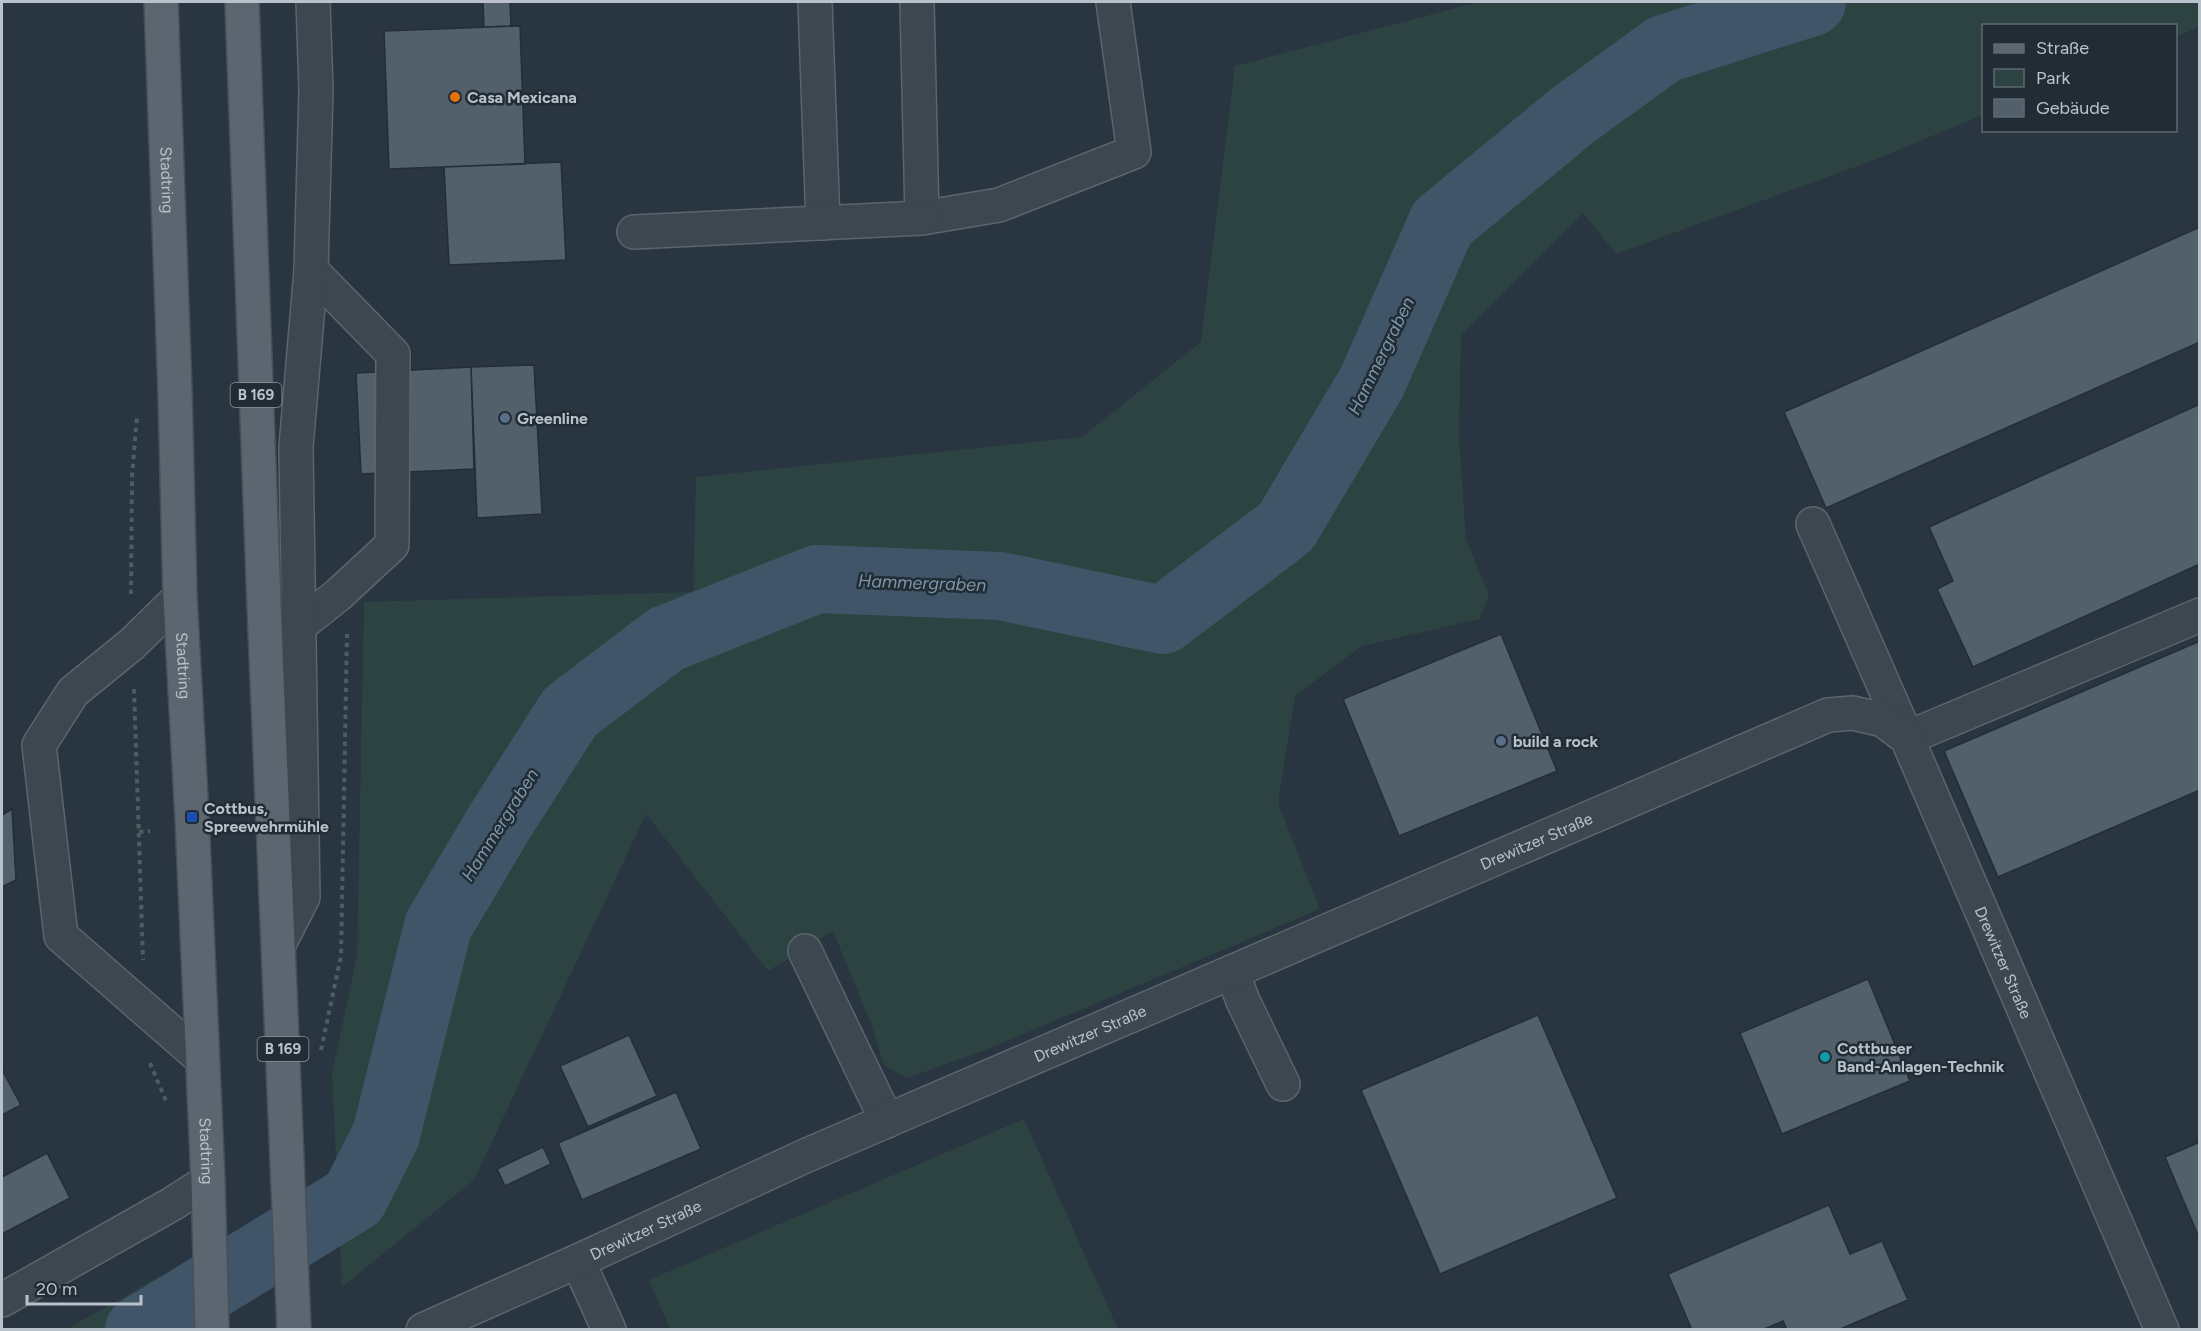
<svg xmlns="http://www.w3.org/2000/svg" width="2201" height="1331" font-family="Figtree,sans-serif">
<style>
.green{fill:#2c4342}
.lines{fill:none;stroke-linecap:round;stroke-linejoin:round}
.river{stroke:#405568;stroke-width:68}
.building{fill:#52606b;stroke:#232e37;stroke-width:1.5}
.minor-casing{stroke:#5a656d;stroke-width:36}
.major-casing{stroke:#465059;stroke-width:36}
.path{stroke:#4b5f5f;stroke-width:4;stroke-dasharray:4.5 4.5;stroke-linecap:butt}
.minor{stroke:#3d4750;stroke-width:33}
.major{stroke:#5b6670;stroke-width:33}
.food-dot{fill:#e8710a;stroke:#212c35;stroke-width:2}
.service-dot{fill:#5c6f8a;stroke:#212c35;stroke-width:2}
.transit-dot{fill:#1a4fb4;stroke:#212c35;stroke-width:2}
.culture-dot{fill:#0f9aa8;stroke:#212c35;stroke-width:2}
.labels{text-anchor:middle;stroke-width:5;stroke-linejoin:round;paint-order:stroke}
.shield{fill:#212c35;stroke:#8b959d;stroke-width:1.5}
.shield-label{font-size:15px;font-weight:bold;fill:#b9c2ca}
.poi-label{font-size:16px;font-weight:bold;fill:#b9c2ca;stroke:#212c35;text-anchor:start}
.street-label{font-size:16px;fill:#b9c2ca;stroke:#212c35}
.water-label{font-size:18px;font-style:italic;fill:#7d96aa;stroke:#212c35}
</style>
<rect width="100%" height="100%" fill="#293540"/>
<path class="green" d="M 1479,2 L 2199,2 L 2199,27 L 2176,37 L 2176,26 L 1984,26 L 1983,115 L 1874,160 L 1616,254 L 1583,213 L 1461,335 L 1459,436 L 1466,539 L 1489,595 L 1480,619 L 1362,646 L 1295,696 L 1278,803 L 1320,909 L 983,1051 L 907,1078 L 884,1065 L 871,1024 L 833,931 L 768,971 L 646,814 L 474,1180 L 342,1287 L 332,1074 L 357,955 L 364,602 L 693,592 L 696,477 L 1082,437 L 1201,342 L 1235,66 Z
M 1024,1119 L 1118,1329 L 670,1329 L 649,1280 Z
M 160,1276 L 162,1329 L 67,1329 Z"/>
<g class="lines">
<path class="river" d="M 139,1330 L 354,1198 L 386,1135 L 438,926 L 499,823 L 570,712 L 666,639 L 817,579 L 1000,586 L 1163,620 L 1286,527 L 1372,382 L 1442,223 L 1573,115 L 1664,49 L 1812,2"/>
</g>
<path class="building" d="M 483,2 L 510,2 L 511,26 L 484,27 Z
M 520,26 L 525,164 L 389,169 L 384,31 Z
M 561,162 L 566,260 L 449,265 L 444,167 Z
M 2200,227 L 2200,342 L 1826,508 L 1784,412 Z
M 534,365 L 542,514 L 477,518 L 471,367 Z
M 471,367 L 474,469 L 361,474 L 356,373 Z
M 2200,404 L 2200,564 L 1973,667 L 1937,589 L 1953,581 L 1929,527 Z
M 1501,634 L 1557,771 L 1399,836 L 1343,699 Z
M 2200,641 L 2200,790 L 1998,877 L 1944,751 Z
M 12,809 L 16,880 L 2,887 L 2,815 Z
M 1868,979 L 1910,1081 L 1782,1134 L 1740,1033 Z
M 1538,1015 L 1617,1198 L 1440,1274 L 1361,1090 Z
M 629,1035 L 657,1096 L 588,1127 L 560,1066 Z
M 2,1070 L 21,1105 L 2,1115 Z
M 676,1092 L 701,1149 L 582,1200 L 558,1143 Z
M 2200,1142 L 2200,1240 L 2165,1157 Z
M 543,1147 L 551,1164 L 505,1186 L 497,1169 Z
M 47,1153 L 70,1198 L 2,1234 L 2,1177 Z
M 1829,1205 L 1850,1254 L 1882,1241 L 1908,1300 L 1838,1330 L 1787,1330 L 1783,1321 L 1762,1330 L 1692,1330 L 1668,1274 Z"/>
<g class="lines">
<defs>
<g id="minor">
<path d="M 815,2 L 823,223"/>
<path d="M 917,2 L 922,218 L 999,205 L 1134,152 L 1113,2"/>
<path d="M 634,232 L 922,218"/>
<path d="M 1813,524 L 1907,738 L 2200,615"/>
<path d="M 180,597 L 132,644 L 73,692 L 39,745 L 61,936 L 202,1059"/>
<path d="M 299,626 L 338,595 L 392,545 L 393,354 L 311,270"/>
<path d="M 279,944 L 303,897 L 296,447 L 311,270 L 316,90 L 313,2"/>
<path d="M 805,951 L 887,1121"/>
<path d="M 1232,972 L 1243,1001 L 1283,1084"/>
<path d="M 578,1261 L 609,1330"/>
<path d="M 2,1300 L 172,1204 L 208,1181"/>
<path id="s1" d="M 423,1330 L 578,1261 L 805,1156 L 1828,715 L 1853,713 L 1883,720 L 1907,738 L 2162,1330"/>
</g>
<g id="major">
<path id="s2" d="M 161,2 L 175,392 L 180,597 L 192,817 L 208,1181 L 212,1330"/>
<path d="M 242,2 L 264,605 L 294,1330"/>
</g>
</defs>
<use href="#minor" class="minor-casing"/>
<use href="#major" class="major-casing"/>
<path class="path" d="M 131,594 L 132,477 L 137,416
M 134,689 L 143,960
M 139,832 L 150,831
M 321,1050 L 341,956 L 347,634
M 150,1063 L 166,1101"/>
<use href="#minor" class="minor"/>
<use href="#major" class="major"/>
</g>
<circle class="food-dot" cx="455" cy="97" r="6"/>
<g class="service-dot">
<circle cx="505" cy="418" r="6"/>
<circle cx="1501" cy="741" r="6"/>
</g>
<rect class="transit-dot" x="186" y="811" width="12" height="12" rx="3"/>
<circle class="culture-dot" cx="1825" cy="1057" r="6"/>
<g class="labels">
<g class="shield">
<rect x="230.5" y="383" width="51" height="24" rx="4.5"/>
<rect x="257.5" y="1037" width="51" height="24" rx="4.5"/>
</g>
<g class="shield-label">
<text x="256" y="400">B 169</text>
<text x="283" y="1054">B 169</text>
</g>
<g class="poi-label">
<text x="467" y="103">Casa Mexicana</text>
<text x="517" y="424">Greenline</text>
<text x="1513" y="747">build a rock</text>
<text x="204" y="814">Cottbus,<tspan x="204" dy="18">Spreewehrmühle</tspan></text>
<text x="1837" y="1054">Cottbuser<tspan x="1837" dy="18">Band-Anlagen-Technik</tspan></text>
</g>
<g class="street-label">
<text dy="6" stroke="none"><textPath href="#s2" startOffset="178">Stadtring</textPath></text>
<text dy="6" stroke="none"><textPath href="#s2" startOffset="664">Stadtring</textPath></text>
<text dy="6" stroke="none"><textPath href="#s1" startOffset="1216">Drewitzer Straße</textPath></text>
<text dy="6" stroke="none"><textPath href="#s1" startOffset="1864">Drewitzer Straße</textPath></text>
<text dy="6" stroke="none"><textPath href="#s1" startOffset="730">Drewitzer Straße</textPath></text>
<text dy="6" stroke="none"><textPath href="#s2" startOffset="1150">Stadtring</textPath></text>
<text dy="6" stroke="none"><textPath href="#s1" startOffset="244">Drewitzer Straße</textPath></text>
</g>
<g class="water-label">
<text transform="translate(1381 356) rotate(-64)" y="6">Hammergraben</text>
<text transform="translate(922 583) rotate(2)" y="6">Hammergraben</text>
<text transform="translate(500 825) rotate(-58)" y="6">Hammergraben</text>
</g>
</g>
<rect width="2201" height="1331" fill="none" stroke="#b9c2ca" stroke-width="6"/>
<rect x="1982" y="24" width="195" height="108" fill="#212c35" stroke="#5e6871" stroke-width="1.5"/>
<rect x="1994" y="44" width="30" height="9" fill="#5b6670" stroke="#5e6871" stroke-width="1.5"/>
<text x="2036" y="54" font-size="18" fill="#b9c2ca">Straße</text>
<rect x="1994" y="69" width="30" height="18" fill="#2c4342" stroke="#5e6871" stroke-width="1.5"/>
<text x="2036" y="84" font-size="18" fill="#b9c2ca">Park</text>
<rect x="1994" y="99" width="30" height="18" fill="#52606b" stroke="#5e6871" stroke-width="1.5"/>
<text x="2036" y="114" font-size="18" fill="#b9c2ca">Gebäude</text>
<path d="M27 1295v9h114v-9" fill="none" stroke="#b9c2ca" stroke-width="3"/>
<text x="36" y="1295" font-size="18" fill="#b9c2ca" stroke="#212c35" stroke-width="4.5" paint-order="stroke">20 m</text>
</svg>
